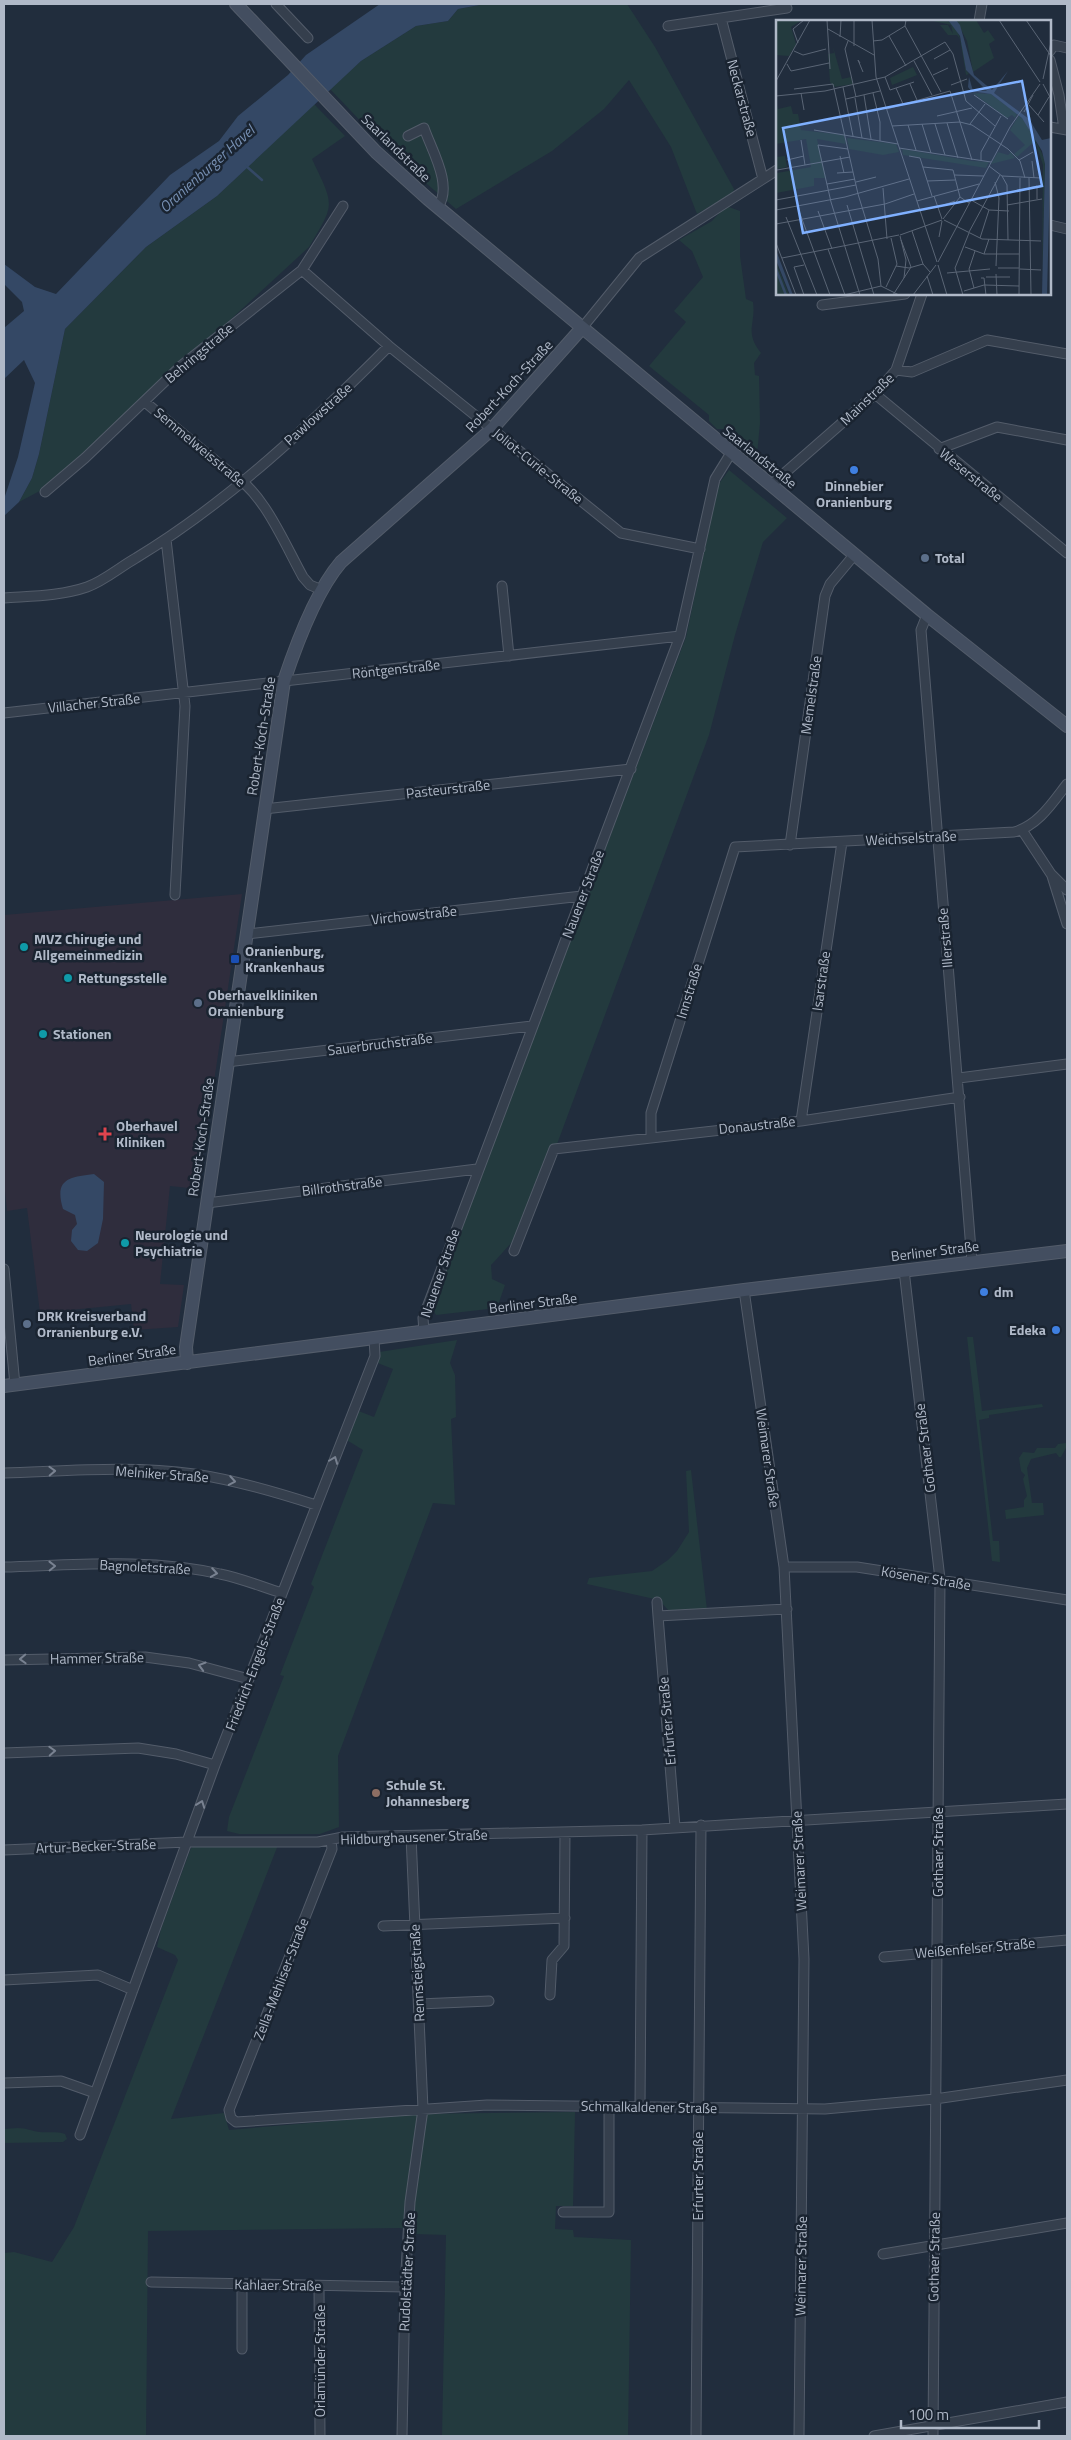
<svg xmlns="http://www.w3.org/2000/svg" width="1071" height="2440" font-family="'Titillium Web',sans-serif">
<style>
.medical{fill:#2f2d3d}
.green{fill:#233a3e}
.water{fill:#344865}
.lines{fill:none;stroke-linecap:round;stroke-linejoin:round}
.stream{stroke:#344865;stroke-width:2.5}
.street-casing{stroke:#535c6a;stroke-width:11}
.secondary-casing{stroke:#535c6a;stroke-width:14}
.street{stroke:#353f4d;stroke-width:9}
.secondary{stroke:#434e60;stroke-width:12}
.oneway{stroke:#798291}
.shop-dot{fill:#3f7fe0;stroke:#1a2431;stroke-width:2}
.service-dot{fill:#5c6f8a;stroke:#1a2431;stroke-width:2}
.culture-dot{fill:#0f9aa8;stroke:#1a2431;stroke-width:2}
.transit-dot{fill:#1a4fb4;stroke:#1a2431;stroke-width:2}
.health-dot{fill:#e0444e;stroke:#1a2431;stroke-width:2}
.education-dot{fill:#8d6e63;stroke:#1a2431;stroke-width:2}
.labels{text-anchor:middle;stroke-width:5;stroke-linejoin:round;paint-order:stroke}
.street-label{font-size:14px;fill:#b0b9c8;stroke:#1a2431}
.poi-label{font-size:14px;font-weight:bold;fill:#b0b9c8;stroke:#1a2431;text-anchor:start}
.water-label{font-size:15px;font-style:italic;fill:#768fb2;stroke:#1a2431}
.inset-river{fill:none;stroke:#344865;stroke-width:2.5}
.inset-road{fill:none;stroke:#5a6575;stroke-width:1}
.view{fill:#7fb0ff;fill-opacity:0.15;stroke:#7fb0ff;stroke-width:2.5}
.inset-edge{fill:none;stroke:#b0b9c8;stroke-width:2.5}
</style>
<rect width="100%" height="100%" fill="#212d3d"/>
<path class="medical" d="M 242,894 L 198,1189 L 170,1186 L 160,1284 L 184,1285 L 178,1327 L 134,1330 L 131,1304 L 40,1313 L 27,1208 L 7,1211 L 4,1182 L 4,915 Z"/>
<path class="green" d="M 485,4 L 627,4 L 655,47 L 734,189 L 733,193 L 697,214 L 671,147 L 629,80 L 604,109 L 552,151 L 456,209 L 391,153 L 330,89 L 361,61 L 416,26 L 448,21 L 458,9 Z
M 314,104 L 345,136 L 312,159 C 334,206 336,202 309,247 L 51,485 L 19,502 L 32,478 L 39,454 L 65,329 L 146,247 L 217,196 Z
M 726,206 L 740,211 L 740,256 L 746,299 L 753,302 C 756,325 744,332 761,353 L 754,363 L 755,375 L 759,376 L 760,423 L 757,455 L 725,429 L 717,429 L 709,421 L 709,415 L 649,366 L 686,322 L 674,311 L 703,277 L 692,251 L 679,240 L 712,221 Z
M 729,470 L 787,518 L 763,542 L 735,635 L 709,735 L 524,1233 C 511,1240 502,1255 491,1265 L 492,1279 L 505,1285 L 497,1308 L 436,1315 L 432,1308 L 436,1293 L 686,637 L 718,485 Z
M 967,1337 L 973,1337 L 982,1411 L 1042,1404 L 1043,1407 L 989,1415 L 989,1418 L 979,1420 L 993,1541 L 999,1541 L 1000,1562 L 992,1561 Z
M 457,1340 L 450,1363 L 455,1375 L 456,1417 L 451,1419 L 455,1505 L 433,1503 L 338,1756 L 339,1827 L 320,1834 L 239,1834 L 227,1831 L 229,1817 L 284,1676 L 280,1675 L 314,1587 L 311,1584 L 363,1450 L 345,1439 L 356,1410 L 374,1417 L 393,1369 L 375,1362 L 379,1352 Z
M 1066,1443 L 1067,1446 L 1061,1457 L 1059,1457 L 1056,1453 L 1031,1459 L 1027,1468 L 1032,1503 L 1043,1503 L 1044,1515 L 1006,1519 L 1005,1510 L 1024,1507 L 1024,1500 L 1027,1496 L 1023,1479 L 1025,1475 L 1021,1471 L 1019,1458 L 1023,1452 L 1034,1453 L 1037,1448 L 1055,1448 L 1058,1444 Z
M 691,1470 L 707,1610 L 669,1611 L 659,1600 L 587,1584 L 589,1578 L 652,1571 L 668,1560 L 677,1551 L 689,1532 L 686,1471 Z
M 278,1845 L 171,2119 L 224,2113 L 229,2130 L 414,2114 L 575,2112 L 573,2206 L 556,2206 L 555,2229 L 573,2230 L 574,2237 L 631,2240 L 628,2436 L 442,2436 L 446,2235 L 414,2234 L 401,2228 L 148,2231 L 146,2436 L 4,2436 L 4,2253 L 14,2252 L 52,2262 L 74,2227 L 178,1960 L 175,1955 L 157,1947 L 161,1929 L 191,1848 L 195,1846 Z
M 18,2128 C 26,2128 32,2131 39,2132 C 49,2133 56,2131 65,2134 L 67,2139 L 63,2142 L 4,2143 L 4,2129 Z"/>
<path class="water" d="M 380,4 L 485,4 L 458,9 L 448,21 L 416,26 L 361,61 L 217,196 L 146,247 L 65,329 L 39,454 L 32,478 L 19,502 L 4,516 L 4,499 L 18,457 L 35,383 L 24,360 L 4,379 L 4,328 L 24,311 L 22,302 L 4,284 L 4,264 L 35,287 L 56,294 L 170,175 L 219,141 L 238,116 L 288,75 L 306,55 Z
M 94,1174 L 104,1182 L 103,1219 L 98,1243 L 87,1251 L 78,1250 L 71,1241 L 72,1230 L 77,1224 L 75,1215 L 63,1209 C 54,1179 69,1177 94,1174 Z"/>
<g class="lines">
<path class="stream" d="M 246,166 L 262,180"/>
<defs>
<path id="street" d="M 276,4 L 308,38
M 721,18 L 763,179
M 979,21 L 982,4
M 668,26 L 787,8
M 1050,51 L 1054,45 L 1067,48
M 1050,60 L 1059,95 L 1064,129
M 1050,127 L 1067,130
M 408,136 L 424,128 C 432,151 453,185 438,207
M 1050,225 L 1067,229
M 302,270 L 389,346 L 621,533 L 700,549
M 822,305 L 905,294
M 582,328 L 639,258 L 777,170
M 896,370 L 922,294
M 875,394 L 1067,553
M 145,402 L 230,473 C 263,490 285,545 303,577 L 310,585 L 322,590
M 939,449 L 997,427 L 1067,440
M 771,485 L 875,394 L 896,370 L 912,372 L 987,340 L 1067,354
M 45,492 L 85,458 L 182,365 L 302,270 L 343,206
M 166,539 L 185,706 L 175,895
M 502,586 L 509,656
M 4,598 C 30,596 61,596 87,587 C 104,581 120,567 136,558 C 230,501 312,423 389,346
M 927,615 L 921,630 L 972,1262
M 4,713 L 680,636
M 264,809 L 631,769
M 1022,830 L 1051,874 L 1067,890
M 790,845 L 825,596 L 830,584 L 855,554
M 1052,876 L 1067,924
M 247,934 L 582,896
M 227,1062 L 532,1026
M 959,1078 L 1067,1064
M 801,1121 L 842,842
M 651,1136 L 651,1113 L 735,847 L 1014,832 C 1038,826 1053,802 1067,784
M 207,1203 L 477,1169
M 514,1251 L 554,1149 L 801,1121 L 960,1097
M 4,1269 L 15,1385
M 904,1270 L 940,1579 L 933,2436
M 744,1290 L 784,1567 L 804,1959 L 799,2436
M 424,1332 L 423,1318 L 680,636 L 715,479 L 731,453
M 4,1473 C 67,1471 132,1465 194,1474 C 236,1480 276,1492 316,1505
M 4,1567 C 75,1565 150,1558 220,1574 C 241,1578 262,1587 282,1593
M 784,1567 L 857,1567 L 1067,1600
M 657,1602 L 658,1616 L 787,1609
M 658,1616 L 675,1827
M 4,1660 L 145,1657 L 189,1663 L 249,1679
M 4,1753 L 138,1748 L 176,1754 L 215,1765
M 331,1840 L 332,1849 L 229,2110 L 231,2118 L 236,2122 L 487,2105 L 825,2109 L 935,2099 L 1067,2080
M 4,1850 L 187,1842 L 318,1842 L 343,1837 L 642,1830 L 1067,1804
M 383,1926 L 565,1918
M 884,1957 L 1067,1940
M 4,1980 L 98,1975 L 133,1990
M 550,1995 L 552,1960 L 564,1946 L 565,1833
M 419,2004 L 489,2001
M 4,2083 L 61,2081 L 95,2093
M 640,2107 L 642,1830
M 80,2135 L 215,1765 L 375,1356 L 374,1338
M 563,2212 L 609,2212 L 609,2107
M 883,2254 L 1067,2223
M 151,2282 L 405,2287
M 319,2286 L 320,2436
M 242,2349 L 242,2284
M 402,2436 L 405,2287 L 410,2202 L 423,2109 L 411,1836
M 696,2436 L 701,1825
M 874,2436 L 1067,2402"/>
<path id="secondary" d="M 236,4 L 376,152 L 428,199 L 927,615 L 1067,726
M 187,1363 L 186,1347 L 284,681 C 296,645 316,591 341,562 L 492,429 L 582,328
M 4,1386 L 744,1290 L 1067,1251"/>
</defs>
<use href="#street" class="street-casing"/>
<use href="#secondary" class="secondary-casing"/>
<use href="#street" class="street"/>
<use href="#secondary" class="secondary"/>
</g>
<defs><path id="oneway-chevron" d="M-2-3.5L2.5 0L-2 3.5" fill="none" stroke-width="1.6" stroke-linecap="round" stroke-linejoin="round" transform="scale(1.25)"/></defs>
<g class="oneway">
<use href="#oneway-chevron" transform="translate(334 1460) rotate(-69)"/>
<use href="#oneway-chevron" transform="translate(52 1471) rotate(-2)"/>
<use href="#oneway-chevron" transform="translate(232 1481) rotate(10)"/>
<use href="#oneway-chevron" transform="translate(52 1566) rotate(-1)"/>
<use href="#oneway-chevron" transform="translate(214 1573) rotate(9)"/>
<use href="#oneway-chevron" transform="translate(23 1659) rotate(178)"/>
<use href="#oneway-chevron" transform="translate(202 1666) rotate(-164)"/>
<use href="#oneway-chevron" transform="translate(52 1751) rotate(-3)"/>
<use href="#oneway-chevron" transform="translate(201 1804) rotate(-70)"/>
</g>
<g class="shop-dot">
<circle cx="854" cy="470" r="5"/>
<circle cx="984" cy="1292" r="5"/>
<circle cx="1056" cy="1330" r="5"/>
</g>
<g class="service-dot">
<circle cx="925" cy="558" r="5"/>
<circle cx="198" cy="1003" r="5"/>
<circle cx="27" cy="1324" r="5"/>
</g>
<g class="culture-dot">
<circle cx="24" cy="947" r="5"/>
<circle cx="68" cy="978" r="5"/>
<circle cx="43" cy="1034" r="5"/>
<circle cx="125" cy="1243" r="5"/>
</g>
<rect class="transit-dot" x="230" y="954" width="10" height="10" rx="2.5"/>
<path class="health-dot" d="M102.5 1126.5h5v5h5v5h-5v5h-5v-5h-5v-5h5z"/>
<circle class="education-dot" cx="376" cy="1793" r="5"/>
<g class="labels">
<g class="street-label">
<text transform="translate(742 98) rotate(75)" y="5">Neckarstraße</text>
<text transform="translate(396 148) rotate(44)" y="5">Saarlandstraße</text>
<text transform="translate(199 353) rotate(-40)" y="5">Behringstraße</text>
<text transform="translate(509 386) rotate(-47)" y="5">Robert-Koch-Straße</text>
<text transform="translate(867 399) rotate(-44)" y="5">Mainstraße</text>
<text transform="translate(318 414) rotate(-42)" y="5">Pawlowstraße</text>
<text transform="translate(200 447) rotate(40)" y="5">Semmelweisstraße</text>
<text transform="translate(760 457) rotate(39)" y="5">Saarlandstraße</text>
<text transform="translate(538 466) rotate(39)" y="5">Joliot-Curie-Straße</text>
<text transform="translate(971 475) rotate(39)" y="5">Weserstraße</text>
<text transform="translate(396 669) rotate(-6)" y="5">Röntgenstraße</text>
<text transform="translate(811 695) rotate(-82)" y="5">Memelstraße</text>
<text transform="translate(94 703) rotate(-6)" y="5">Villacher Straße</text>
<text transform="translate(261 736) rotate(-81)" y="5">Robert-Koch-Straße</text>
<text transform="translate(448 789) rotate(-6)" y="5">Pasteurstraße</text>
<text transform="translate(911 838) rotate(-3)" y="5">Weichselstraße</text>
<text transform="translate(583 894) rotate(-69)" y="5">Nauener Straße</text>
<text transform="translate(414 915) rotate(-6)" y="5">Virchowstraße</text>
<text transform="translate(945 938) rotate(-95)" y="5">Illerstraße</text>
<text transform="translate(821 981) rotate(-82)" y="5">Isarstraße</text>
<text transform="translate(689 991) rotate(-73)" y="5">Innstraße</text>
<text transform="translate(380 1044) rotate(-7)" y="5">Sauerbruchstraße</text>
<text transform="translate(757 1125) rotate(-6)" y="5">Donaustraße</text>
<text transform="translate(201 1137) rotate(-82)" y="5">Robert-Koch-Straße</text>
<text transform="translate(342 1186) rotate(-7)" y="5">Billrothstraße</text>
<text transform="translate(935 1251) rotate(-7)" y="5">Berliner Straße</text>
<text transform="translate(440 1273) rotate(-71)" y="5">Nauener Straße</text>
<text transform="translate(533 1303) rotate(-7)" y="5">Berliner Straße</text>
<text transform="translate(132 1355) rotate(-8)" y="5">Berliner Straße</text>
<text transform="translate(925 1448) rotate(-97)" y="5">Gothaer Straße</text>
<text transform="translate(768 1458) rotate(82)" y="5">Weimarer Straße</text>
<text transform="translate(162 1474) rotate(4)" y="5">Melniker Straße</text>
<text transform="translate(145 1567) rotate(3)" y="5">Bagnoletstraße</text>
<text transform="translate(926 1578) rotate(9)" y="5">Kösener Straße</text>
<text transform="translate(97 1658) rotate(-1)" y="5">Hammer Straße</text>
<text transform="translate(255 1664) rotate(-69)" y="5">Friedrich-Engels-Straße</text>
<text transform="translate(667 1721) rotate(-95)" y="5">Erfurter Straße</text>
<text transform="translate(414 1837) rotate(-2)" y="5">Hildburghausener Straße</text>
<text transform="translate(96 1846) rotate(-2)" y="5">Artur-Becker-Straße</text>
<text transform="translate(938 1852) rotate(-90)" y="5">Gothaer Straße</text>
<text transform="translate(799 1861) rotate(-93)" y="5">Weimarer Straße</text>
<text transform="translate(975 1948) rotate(-5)" y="5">Weißenfelser Straße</text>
<text transform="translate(417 1973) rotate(-93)" y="5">Rennsteigstraße</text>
<text transform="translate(281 1979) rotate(-69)" y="5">Zella-Mehliser-Straße</text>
<text transform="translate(649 2107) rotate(1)" y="5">Schmalkaldener Straße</text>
<text transform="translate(698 2176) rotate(-90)" y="5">Erfurter Straße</text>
<text transform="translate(934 2257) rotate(-89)" y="5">Gothaer Straße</text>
<text transform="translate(801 2266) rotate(-89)" y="5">Weimarer Straße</text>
<text transform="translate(407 2272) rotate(-87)" y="5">Rudolstädter Straße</text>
<text transform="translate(278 2285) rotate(1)" y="5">Kahlaer Straße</text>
<text transform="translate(320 2361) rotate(-90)" y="5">Orlamünder Straße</text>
</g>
<g class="poi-label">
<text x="854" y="491" text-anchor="middle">Dinnebier<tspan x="854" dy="16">Oranienburg</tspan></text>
<text x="935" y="563">Total</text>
<text x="34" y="944">MVZ Chirugie und<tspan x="34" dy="16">Allgemeinmedizin</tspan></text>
<text x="245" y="956">Oranienburg,<tspan x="245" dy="16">Krankenhaus</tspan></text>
<text x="78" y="983">Rettungsstelle</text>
<text x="208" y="1000">Oberhavelkliniken<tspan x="208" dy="16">Oranienburg</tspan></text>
<text x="53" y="1039">Stationen</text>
<text x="116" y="1131">Oberhavel<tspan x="116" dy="16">Kliniken</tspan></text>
<text x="135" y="1240">Neurologie und<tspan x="135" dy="16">Psychiatrie</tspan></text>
<text x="994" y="1297">dm</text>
<text x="37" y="1321">DRK Kreisverband<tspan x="37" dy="16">Orranienburg e.V.</tspan></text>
<text x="1046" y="1335" text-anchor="end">Edeka</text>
<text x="386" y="1790">Schule St.<tspan x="386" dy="16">Johannesberg</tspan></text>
</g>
<g class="water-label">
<text transform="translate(207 169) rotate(-42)" y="5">Oranienburger Havel</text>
</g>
</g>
<g transform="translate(776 20)">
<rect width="275" height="275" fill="#212d3d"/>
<path d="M 0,0 L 26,0 L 15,7 L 20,24 L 13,36 L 0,35 ZM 153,0 L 172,0 L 181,10 L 187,27 L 190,50 L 193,54 L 190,55 L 184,19 L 181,15 L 172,15 L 164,5 L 172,5 L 177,14 L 175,5 ZM 180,0 L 200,0 L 208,13 L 212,10 L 219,20 L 213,24 L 218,38 L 197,52 L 191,21 ZM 57,27 L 66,59 L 75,57 L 77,64 L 58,67 L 54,62 L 52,34 L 58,33 ZM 137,47 L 141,55 L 116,65 L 114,58 ZM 197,73 L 215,74 L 241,94 L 239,98 L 236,95 L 231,98 ZM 0,82 L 2,89 L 15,86 L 17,94 L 22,94 L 25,110 L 68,115 L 70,124 L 41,119 L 50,158 L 38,158 L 38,166 L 0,173 L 0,137 L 9,136 L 11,147 L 1,149 L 1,153 L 35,147 L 30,119 L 0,124 ZM 243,95 L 253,106 L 269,140 L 266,260 L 267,145 L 259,121 L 241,137 L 238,134 L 249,125 L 234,110 ZM 71,118 L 120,124 L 123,132 L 107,135 L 73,129 ZM 126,129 L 196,141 L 213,142 L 210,148 L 127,135 ZM 222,132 L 232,135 L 235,132 L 239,138 L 215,144 ZM 0,241 L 0,242 L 13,275 L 0,275 Z" fill="#233a3e"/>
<path d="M 172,0 L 180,0 L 184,5 L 198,55 L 216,70 L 232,51 L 218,73 L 253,99 L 266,120 L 275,118 L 271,275 L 266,275 L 269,144 L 266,131 L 246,98 L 215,74 L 195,71 L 192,67 L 193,57 L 197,71 L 211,71 L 190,50 L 184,16 ZM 0,230 L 17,275 L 14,275 L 0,240 Z" fill="#344865"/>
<path class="inset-river" d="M 0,249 L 10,275"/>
<path class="inset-road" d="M 51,0 L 54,49M 96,0 L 100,57 L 161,242M 130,0 L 129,6 L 165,72M 223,0 L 264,62M 250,0 L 275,36M 52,9 L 98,35M 113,16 L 130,46M 64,17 L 65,0M 72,21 L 69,29 L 80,77M 97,21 L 106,20 L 129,6M 22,23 L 17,9 L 28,0M 78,26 L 78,0M 18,31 L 27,35 L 50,29M 158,39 L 174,30M 138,41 L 156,75M 84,43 L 82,40 L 87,52M 11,44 L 15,51 L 53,43M 157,55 L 172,48M 109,57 L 114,70 L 138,62M 267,59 L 275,22M 0,61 L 34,0M 134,64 L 141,80M 267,64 L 275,79M 175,65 L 191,59M 67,67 L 77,116M 120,68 L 127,84M 18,69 L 57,64 L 82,174 L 102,239 L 105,266M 25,73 L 28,90M 97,73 L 104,102 L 104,121M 88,75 L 95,119M 198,75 L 232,99M 0,76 L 49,71 L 109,57 L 169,22 L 177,34 L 190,81 L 219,106M 79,78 L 86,118M 70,79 L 104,71M 253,85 L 268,102M 111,89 L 174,71 L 196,140M 248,92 L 257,75M 262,95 L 273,77M 161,96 L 196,88M 171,103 L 182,138M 146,104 L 155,133M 159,104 L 169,135M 194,104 L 209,84M 132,105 L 140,130M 116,106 L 184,102 L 196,105 L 232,129 L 244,141 L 249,158M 38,110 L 122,124M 25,120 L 29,145M 123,128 L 215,142M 72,129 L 42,125 L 55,182 L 84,275M 64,136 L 68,153M 133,136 L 144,138 L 156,176M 11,140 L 28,136M 205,140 L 205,132 L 225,96M 243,140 L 257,132M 256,141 L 258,158M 213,146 L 226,156 L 231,165 L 232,220M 147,147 L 177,150 L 184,177 L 193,183M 1,150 L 74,137M 61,153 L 77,152M 178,155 L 208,156M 226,156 L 265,158M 253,158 L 255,275M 151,161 L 179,160M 80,162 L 100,157M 219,162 L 223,178 L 220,246M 51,164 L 79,159M 107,168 L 111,219M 253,168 L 261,166 L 261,179M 19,171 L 23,191 L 54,275M 158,176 L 166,199M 0,180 L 80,165M 195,180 L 213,190 L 233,191M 141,181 L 203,164M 71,185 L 98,275M 231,185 L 266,179M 162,187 L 179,181M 0,190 L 69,177 L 133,159M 42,191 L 56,229M 10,197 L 41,275M 167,199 L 184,177M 168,200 L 206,219 L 265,221M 0,204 L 109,184 L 138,174M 136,211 L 147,244M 193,212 L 224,155M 124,215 L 166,200M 124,216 L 130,240 L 128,258M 163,217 L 166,201M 204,218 L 213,190M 0,223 L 20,275M 189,227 L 208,234 L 243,234M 52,229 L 69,275M 208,234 L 213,219M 6,238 L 123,215M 162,242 L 234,107 L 264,64M 28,245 L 18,247 L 28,275M 162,245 L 171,275M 120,246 L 133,248 L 147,244 L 154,252M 222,248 L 243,248M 244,249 L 265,250M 171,253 L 214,249M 220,254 L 221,275M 151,256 L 157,275M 210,257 L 234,257M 205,258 L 208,258 L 210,275M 110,267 L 121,244 L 115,218M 198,268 L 193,249 L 199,231M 188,271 L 208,265 L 243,266M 68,275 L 105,266 L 123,275M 117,275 L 135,247 L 125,220M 137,275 L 160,245M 187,275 L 179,248 L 193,213M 243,275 L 244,158"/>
<path class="view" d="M 246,61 L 266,166 L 27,213 L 7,108 Z"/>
<rect width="275" height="275" class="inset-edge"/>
</g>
<rect width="1071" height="2440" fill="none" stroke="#b0b9c8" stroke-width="10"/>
<path d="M901 2420v8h138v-8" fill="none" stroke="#b0b9c8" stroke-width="2.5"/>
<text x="908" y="2420" font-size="15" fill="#b0b9c8" stroke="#1a2431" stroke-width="4" paint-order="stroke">100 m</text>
</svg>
